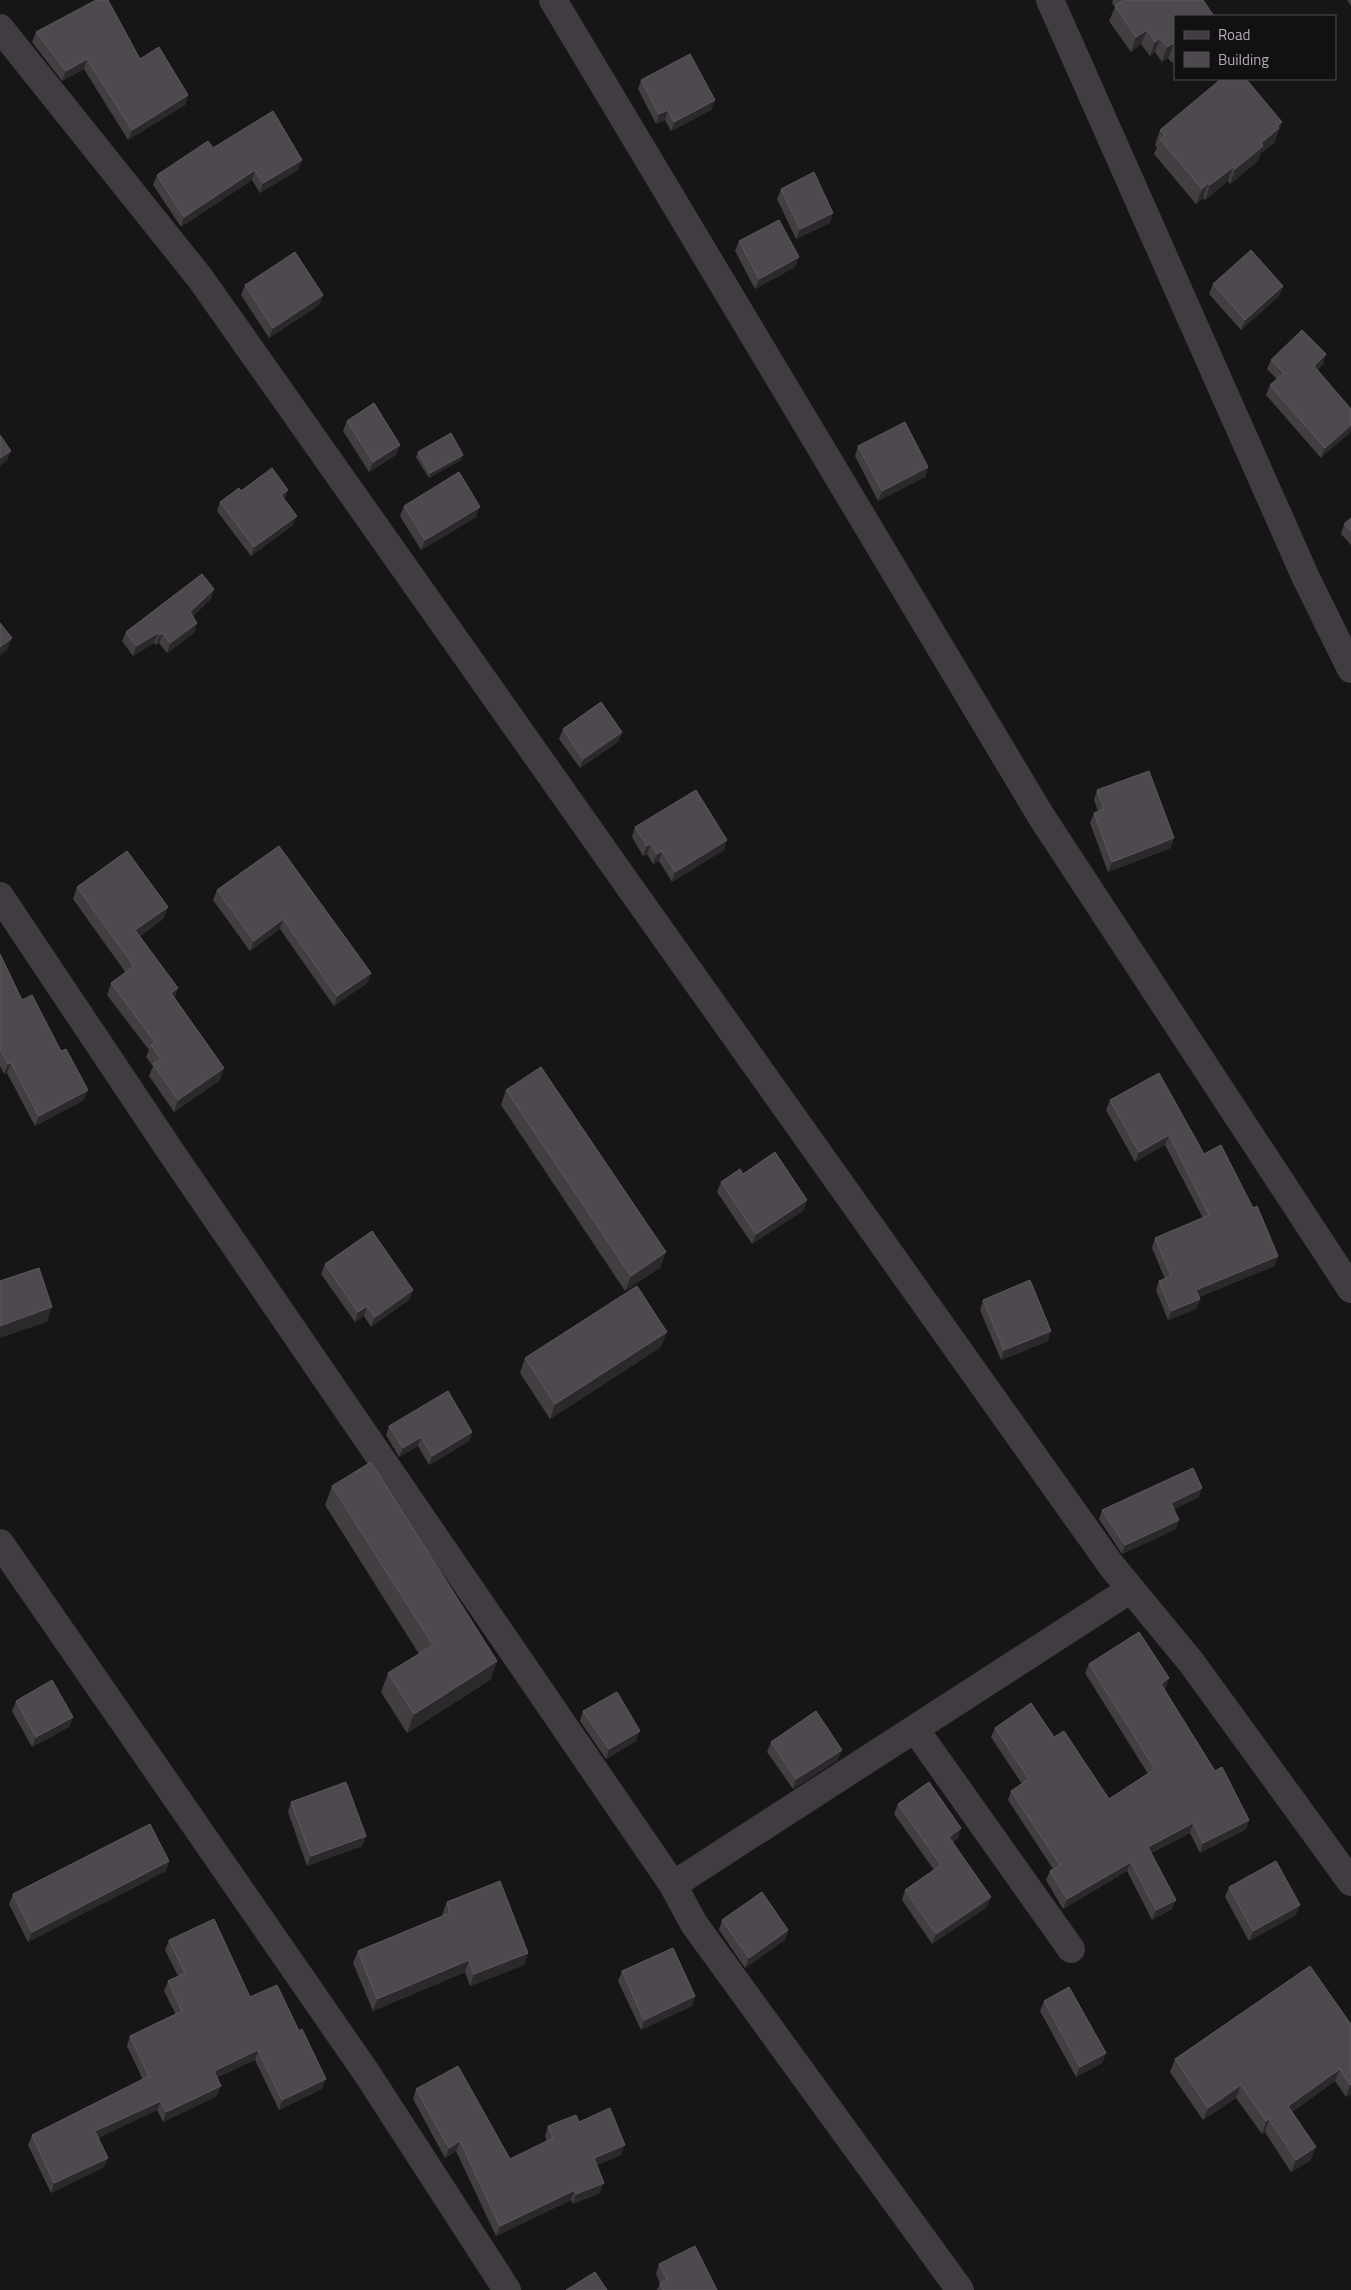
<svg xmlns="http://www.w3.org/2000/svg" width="1351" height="2290" font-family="'Titillium Web',sans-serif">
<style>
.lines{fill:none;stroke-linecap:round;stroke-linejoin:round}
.minor{stroke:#413c41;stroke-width:28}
.wall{fill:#423e42}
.shaded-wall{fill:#2b292b}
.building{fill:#4e494e;stroke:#5e585f}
</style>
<rect width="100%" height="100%" fill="#171617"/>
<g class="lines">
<path class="minor" d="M 553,0 L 1041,816 L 1351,1289
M 1050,0 L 1306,578 L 1351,669
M 0,28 L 200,278 L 633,892 L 1111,1565 L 1191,1662 L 1351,1882
M 0,896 L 171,1152 L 673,1885 L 694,1924 L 960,2290
M 0,1543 L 366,2072 L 507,2290
M 915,1729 L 1071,1949
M 673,1885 L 1131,1589"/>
</g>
<path class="wall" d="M 1113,0 L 1203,0 L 1175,16 L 1175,61 L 1172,63 L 1168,58 L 1162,62 L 1155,52 L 1150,56 L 1141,44 L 1131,52 L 1109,21 L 1115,7 L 1112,3 Z
M 1347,0 L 1351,0 L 1351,6 Z
M 36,32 L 140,59 L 188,95 L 185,105 L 128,140 L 84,69 L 62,81 L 32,42 Z
M 641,80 L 715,100 L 711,110 L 671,131 L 665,120 L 656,124 L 638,89 Z
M 1282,122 L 1274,143 L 1260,154 L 1258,161 L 1230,184 L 1228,181 L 1205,200 L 1203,198 L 1196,204 L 1154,154 L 1157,147 L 1155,145 L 1160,130 Z
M 213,148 L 298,170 L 260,193 L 252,180 L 181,227 L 153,185 L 157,175 Z
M 781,189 L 830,223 L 796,239 L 777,199 Z
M 739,241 L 795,267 L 755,289 L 735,251 Z
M 1213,284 L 1283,286 L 1279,296 L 1241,330 L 1209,294 Z
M 245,285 L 323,295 L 319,305 L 269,338 L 241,295 Z
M 1326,354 L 1323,364 L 1317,370 L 1351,409 L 1321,458 L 1266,395 L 1270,385 L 1277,379 L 1267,369 L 1271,360 Z
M 347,421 L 400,445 L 396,455 L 369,472 L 343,431 Z
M 858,446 L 928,467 L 925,477 L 878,501 L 855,456 Z
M 418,452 L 461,460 L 429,478 L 416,457 Z
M 241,491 L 284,499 L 293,525 L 251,556 L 217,511 L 220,502 Z
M 404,506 L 476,517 L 421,550 L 400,516 Z
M 1351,518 L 1351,545 L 1341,534 L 1344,524 Z
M 214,589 L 211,599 L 193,616 L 197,623 L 194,633 L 167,653 L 159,643 L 156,645 L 154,643 L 133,656 L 122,641 L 126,632 Z
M 563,729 L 622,732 L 618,742 L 580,768 L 559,739 Z
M 1097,790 L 1171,848 L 1108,872 L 1090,823 L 1094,813 L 1098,811 L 1094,800 Z
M 635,827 L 724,850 L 672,882 L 659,861 L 653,864 L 647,854 L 643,856 L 632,837 Z
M 279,846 L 371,973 L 367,983 L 334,1006 L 280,929 L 250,951 L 213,900 L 217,890 Z
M 77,887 L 168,907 L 163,919 L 140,936 L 220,1080 L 174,1112 L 149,1076 L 153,1066 L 146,1057 L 149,1050 L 107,995 L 111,983 L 126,973 L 73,899 Z
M 0,954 L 22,1000 L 84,1100 L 35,1126 L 7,1073 L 4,1074 L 0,1066 Z
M 506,1090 L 661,1267 L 625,1291 L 501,1105 Z
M 1110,1100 L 1204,1154 L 1278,1256 L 1274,1266 L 1199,1297 L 1200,1299 L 1196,1309 L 1168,1320 L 1156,1290 L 1159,1281 L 1165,1279 L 1152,1248 L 1155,1238 L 1203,1218 L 1165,1145 L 1135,1162 L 1106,1110 Z
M 743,1174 L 804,1210 L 752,1244 L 717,1192 L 721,1182 Z
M 325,1264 L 413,1290 L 409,1300 L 371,1327 L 364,1316 L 355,1322 L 321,1274 Z
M 983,1300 L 1048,1341 L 1001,1360 L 980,1310 Z
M 661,1347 L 550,1419 L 520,1373 L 525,1358 Z
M 389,1426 L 472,1432 L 469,1441 L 429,1465 L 418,1446 L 399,1457 L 386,1435 Z
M 332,1486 L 497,1661 L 490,1680 L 407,1733 L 381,1692 L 388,1673 L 419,1654 L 325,1505 Z
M 1199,1497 L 1174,1509 L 1176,1529 L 1122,1554 L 1099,1519 L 1102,1510 Z
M 1089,1664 L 1166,1688 L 1164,1689 L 1215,1771 L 1249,1820 L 1246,1829 L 1200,1853 L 1190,1833 L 1151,1853 L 1172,1909 L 1152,1920 L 1127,1871 L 1063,1909 L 1046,1880 L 1050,1871 L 1053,1869 L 1008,1800 L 1011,1791 L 1022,1784 L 991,1737 L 995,1728 L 1054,1737 L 1109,1799 L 1148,1774 L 1085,1673 Z
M 16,1701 L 73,1717 L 69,1727 L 32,1747 L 12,1711 Z
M 583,1711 L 636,1741 L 606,1759 L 580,1721 Z
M 771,1742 L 838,1760 L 793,1789 L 767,1752 Z
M 291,1802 L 366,1836 L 362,1846 L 307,1866 L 288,1812 Z
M 898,1804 L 958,1838 L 953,1842 L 987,1907 L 932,1944 L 902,1900 L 905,1890 L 934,1870 L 894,1814 Z
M 169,1861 L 166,1871 L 28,1942 L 9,1904 L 13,1894 Z
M 1229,1887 L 1296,1915 L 1249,1941 L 1225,1897 Z
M 447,1902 L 528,1953 L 524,1965 L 470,1986 L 465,1972 L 373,2011 L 353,1963 L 358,1951 L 443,1916 L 442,1915 Z
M 722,1920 L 788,1930 L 785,1940 L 745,1968 L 719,1930 Z
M 169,1940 L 250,1997 L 322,2089 L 279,2110 L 255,2060 L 217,2077 L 217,2096 L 163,2122 L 157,2110 L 98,2138 L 108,2158 L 104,2167 L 51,2193 L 28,2145 L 32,2135 L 143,2080 L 127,2046 L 130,2036 L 176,2015 L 164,1991 L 168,1981 L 178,1976 L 165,1950 Z
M 622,1971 L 695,1996 L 692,2006 L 641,2030 L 618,1981 Z
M 1044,2001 L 1106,2053 L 1102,2063 L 1076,2077 L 1040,2011 Z
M 1350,2023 L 1351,2023 L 1351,2094 L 1346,2097 L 1335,2081 L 1292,2112 L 1311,2160 L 1291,2172 L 1265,2132 L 1262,2134 L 1236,2098 L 1203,2120 L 1170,2072 L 1175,2059 Z
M 416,2089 L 510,2159 L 547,2142 L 545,2136 L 548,2126 L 621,2155 L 597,2165 L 600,2193 L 573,2204 L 571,2200 L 496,2236 L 456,2151 L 445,2158 L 413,2099 Z
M 659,2264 L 717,2290 L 657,2290 L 660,2283 L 656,2274 Z"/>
<path class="shaded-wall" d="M 1147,30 L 1141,44 L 1131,52 L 1136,37 Z
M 1160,38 L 1155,52 L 1150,56 L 1155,42 Z
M 1174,43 L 1168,58 L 1162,62 L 1167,47 Z
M 1175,55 L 1175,61 L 1172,63 Z
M 87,59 L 84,69 L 62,81 L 66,71 Z
M 188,95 L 185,105 L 128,140 L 132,130 Z
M 715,100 L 711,110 L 671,131 L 674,122 Z
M 668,110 L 665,120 L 656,124 L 659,114 Z
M 1282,122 L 1274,143 L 1260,154 L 1258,161 L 1230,184 L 1235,169 Z
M 302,160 L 298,170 L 260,193 L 263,183 Z
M 1233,167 L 1228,181 L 1205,200 L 1210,185 Z
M 255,170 L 252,180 L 181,227 L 184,217 Z
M 1208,183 L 1203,198 L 1196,204 L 1202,189 Z
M 833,213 L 830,223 L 796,239 L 800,229 Z
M 799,257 L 795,267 L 755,289 L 759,279 Z
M 1283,286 L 1279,296 L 1241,330 L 1245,320 Z
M 323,295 L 319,305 L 269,338 L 273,328 Z
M 1326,354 L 1323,364 L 1310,376 L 1314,366 Z
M 1351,425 L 1351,432 L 1321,458 L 1325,448 Z
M 400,445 L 396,455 L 369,472 L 373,462 Z
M 11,451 L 7,461 L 0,466 L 0,458 Z
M 463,455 L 461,460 L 429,478 L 430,473 Z
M 928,467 L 925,477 L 878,501 L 882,491 Z
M 288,490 L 285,499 L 278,504 L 281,495 Z
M 480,507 L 476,517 L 421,550 L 425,540 Z
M 297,516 L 293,525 L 251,556 L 254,547 Z
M 214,589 L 211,599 L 186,622 L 190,612 Z
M 197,623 L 194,633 L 167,653 L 170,643 Z
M 158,633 L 154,643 L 133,656 L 136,646 Z
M 163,633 L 159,643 L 156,645 L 160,635 Z
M 12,638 L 7,650 L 0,656 L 0,647 Z
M 622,732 L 618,742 L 580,768 L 583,759 Z
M 1174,838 L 1171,848 L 1108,872 L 1112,862 Z
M 727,840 L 724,850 L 672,882 L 675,872 Z
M 651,844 L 647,854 L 643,856 L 647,846 Z
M 662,851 L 659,861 L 653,864 L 657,854 Z
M 168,907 L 163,919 L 131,942 L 135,930 Z
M 283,919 L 280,929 L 250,951 L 254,941 Z
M 371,973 L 367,983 L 334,1006 L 337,996 Z
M 178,988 L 174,1000 L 171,993 Z
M 11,1063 L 7,1073 L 4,1074 L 8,1064 Z
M 224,1068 L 220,1080 L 174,1112 L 178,1100 Z
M 88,1090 L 84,1100 L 35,1126 L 39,1116 Z
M 1169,1135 L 1165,1145 L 1135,1162 L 1139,1152 Z
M 807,1200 L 804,1210 L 752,1244 L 756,1234 Z
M 666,1252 L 661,1267 L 625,1291 L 631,1276 Z
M 1278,1256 L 1274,1266 L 1193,1299 L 1196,1290 Z
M 413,1290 L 409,1300 L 371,1327 L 375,1317 Z
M 1200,1299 L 1196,1309 L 1168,1320 L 1171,1311 Z
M 367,1306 L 364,1316 L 355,1322 L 358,1312 Z
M 52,1307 L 47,1322 L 0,1338 L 0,1326 Z
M 1051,1331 L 1048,1341 L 1001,1360 L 1004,1350 Z
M 667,1332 L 661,1347 L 550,1419 L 555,1404 Z
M 472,1432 L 469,1441 L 429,1465 L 432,1456 Z
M 421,1437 L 418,1446 L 399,1457 L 403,1448 Z
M 1202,1488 L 1199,1497 L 1168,1512 L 1171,1503 Z
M 1179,1520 L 1176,1529 L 1122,1554 L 1125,1545 Z
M 497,1661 L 490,1680 L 407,1733 L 414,1714 Z
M 1169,1678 L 1166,1688 L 1157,1693 L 1161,1684 Z
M 73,1717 L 69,1727 L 32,1747 L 36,1737 Z
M 640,1731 L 636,1741 L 606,1759 L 609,1749 Z
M 842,1750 L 838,1760 L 793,1789 L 796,1779 Z
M 1249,1820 L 1246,1829 L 1200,1853 L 1203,1843 Z
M 1193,1823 L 1190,1833 L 1145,1856 L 1148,1847 Z
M 961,1828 L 958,1838 L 945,1846 L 949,1837 Z
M 366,1836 L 362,1846 L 307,1866 L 311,1856 Z
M 169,1861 L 166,1871 L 28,1942 L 32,1932 Z
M 1131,1862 L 1127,1871 L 1063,1909 L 1067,1899 Z
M 991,1897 L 987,1907 L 932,1944 L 936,1934 Z
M 1176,1900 L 1172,1909 L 1152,1920 L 1156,1910 Z
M 1300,1905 L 1296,1915 L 1249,1941 L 1253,1931 Z
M 788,1930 L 785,1940 L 745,1968 L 749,1958 Z
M 528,1953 L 524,1965 L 470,1986 L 474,1974 Z
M 469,1960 L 465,1972 L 373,2011 L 377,1999 Z
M 695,1996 L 692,2006 L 641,2030 L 644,2020 Z
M 258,2050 L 255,2060 L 210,2081 L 214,2071 Z
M 1106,2053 L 1102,2063 L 1076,2077 L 1080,2067 Z
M 1340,2069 L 1335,2081 L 1283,2118 L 1288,2106 Z
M 326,2079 L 322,2089 L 279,2110 L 282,2100 Z
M 1351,2084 L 1351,2094 L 1346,2097 L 1350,2085 Z
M 1241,2085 L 1236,2098 L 1203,2120 L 1208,2108 Z
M 221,2086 L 217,2096 L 163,2122 L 166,2112 Z
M 161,2101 L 157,2110 L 92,2141 L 95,2131 Z
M 1269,2119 L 1265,2132 L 1262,2134 L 1266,2121 Z
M 460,2141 L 456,2151 L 445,2158 L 449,2148 Z
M 625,2145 L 621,2155 L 590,2168 L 594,2158 Z
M 1316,2147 L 1311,2160 L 1291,2172 L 1296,2160 Z
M 108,2158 L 104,2167 L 51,2193 L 54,2183 Z
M 604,2183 L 600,2193 L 573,2204 L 576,2194 Z
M 575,2190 L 571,2200 L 496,2236 L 500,2226 Z"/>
<path class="building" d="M 96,0 L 108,0 L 140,59 L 159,47 L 188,95 L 132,130 L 87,59 L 66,71 L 36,32 Z
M 1124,0 L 1203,0 L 1214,16 L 1175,16 L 1175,44 L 1174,43 L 1167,47 L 1160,38 L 1155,42 L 1147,30 L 1136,37 L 1115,6 Z
M 690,54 L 715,100 L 674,122 L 668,110 L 659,114 L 641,80 Z
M 1221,79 L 1246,79 L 1282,122 L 1277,126 L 1279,128 L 1261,143 L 1263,146 L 1235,169 L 1233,167 L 1210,185 L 1208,183 L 1202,189 L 1160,139 L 1165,135 L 1160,130 Z
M 273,111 L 302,160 L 263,183 L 255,170 L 184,217 L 157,175 L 208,141 L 213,148 Z
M 814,172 L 833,213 L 800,229 L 781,189 Z
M 779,220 L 799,257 L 759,279 L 739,241 Z
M 1251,250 L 1283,286 L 1245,320 L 1213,284 Z
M 295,252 L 323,295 L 273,328 L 245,285 Z
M 1302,330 L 1326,354 L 1314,366 L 1351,409 L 1351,425 L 1325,448 L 1270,385 L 1284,373 L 1271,360 Z
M 374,403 L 400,445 L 373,462 L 347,421 Z
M 905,422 L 928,467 L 882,491 L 858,446 Z
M 451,433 L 463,455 L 430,473 L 418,452 Z
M 0,435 L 11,451 L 0,458 Z
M 272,468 L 288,490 L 281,495 L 297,516 L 254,547 L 220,502 L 239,488 L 241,491 Z
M 459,472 L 480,507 L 425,540 L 404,506 Z
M 1351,518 L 1351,531 L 1344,524 Z
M 202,574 L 214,589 L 190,612 L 197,623 L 170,643 L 163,633 L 160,635 L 158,633 L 136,646 L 126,632 Z
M 0,623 L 12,638 L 0,647 Z
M 601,702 L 622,732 L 583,759 L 563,729 Z
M 1149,771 L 1174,838 L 1112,862 L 1094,813 L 1104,809 L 1097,790 Z
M 696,790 L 727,840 L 675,872 L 662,851 L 657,854 L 651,844 L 647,846 L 635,827 Z
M 279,846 L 371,973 L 337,996 L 283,919 L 254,941 L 217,890 Z
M 127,851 L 168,907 L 135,930 L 178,988 L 171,993 L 224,1068 L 178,1100 L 153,1064 L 161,1059 L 151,1045 L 155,1042 L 111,983 L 134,966 L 77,887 Z
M 0,954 L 22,1000 L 32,995 L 61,1051 L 66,1049 L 88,1090 L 39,1116 L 11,1063 L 8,1064 L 0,1049 Z
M 541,1067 L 666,1252 L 631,1276 L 506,1090 Z
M 1159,1073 L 1204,1154 L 1221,1145 L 1253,1208 L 1257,1206 L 1278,1256 L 1196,1290 L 1200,1299 L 1171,1311 L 1159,1281 L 1171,1276 L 1155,1238 L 1209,1215 L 1169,1135 L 1139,1152 L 1110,1100 Z
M 775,1152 L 807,1200 L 756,1234 L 721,1182 L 740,1169 L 743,1174 Z
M 372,1231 L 413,1290 L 375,1317 L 367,1306 L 358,1312 L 325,1264 Z
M 39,1268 L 52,1307 L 0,1326 L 0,1281 Z
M 1030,1280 L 1051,1331 L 1004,1350 L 983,1300 Z
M 637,1286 L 667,1332 L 555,1404 L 525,1358 Z
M 448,1391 L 472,1432 L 432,1456 L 421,1437 L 403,1448 L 389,1426 Z
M 371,1462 L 497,1661 L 414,1714 L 388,1673 L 433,1645 L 332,1486 Z
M 1193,1468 L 1202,1488 L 1171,1503 L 1179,1520 L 1125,1545 L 1102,1510 Z
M 1139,1632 L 1169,1678 L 1161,1684 L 1215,1771 L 1222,1767 L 1249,1820 L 1203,1843 L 1193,1823 L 1148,1847 L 1176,1900 L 1156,1910 L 1131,1862 L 1067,1899 L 1050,1871 L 1060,1865 L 1011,1791 L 1029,1779 L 995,1728 L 1031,1703 L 1054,1737 L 1064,1731 L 1109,1799 L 1155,1769 L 1089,1664 Z
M 52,1680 L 73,1717 L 36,1737 L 16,1701 Z
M 617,1692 L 640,1731 L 609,1749 L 583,1711 Z
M 816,1711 L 842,1750 L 796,1779 L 771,1742 Z
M 346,1782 L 366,1836 L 311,1856 L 291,1802 Z
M 929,1782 L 961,1828 L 949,1837 L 991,1897 L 936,1934 L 905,1890 L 941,1865 L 898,1804 Z
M 150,1824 L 169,1861 L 32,1932 L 13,1894 Z
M 1276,1861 L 1300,1905 L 1253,1931 L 1229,1887 Z
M 500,1881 L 528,1953 L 474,1974 L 469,1960 L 377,1999 L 358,1951 L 450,1913 L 447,1902 Z
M 762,1892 L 788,1930 L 749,1958 L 722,1920 Z
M 214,1919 L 250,1997 L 277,1985 L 299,2031 L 302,2029 L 326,2079 L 282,2100 L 258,2050 L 214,2071 L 221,2086 L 166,2112 L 161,2101 L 95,2131 L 108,2158 L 54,2183 L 32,2135 L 149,2076 L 130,2036 L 182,2011 L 168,1981 L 185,1973 L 169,1940 Z
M 673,1948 L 695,1996 L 644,2020 L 622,1971 Z
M 1310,1966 L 1350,2023 L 1351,2023 L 1351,2084 L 1350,2085 L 1340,2069 L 1288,2106 L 1316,2147 L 1296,2160 L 1269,2119 L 1266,2121 L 1241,2085 L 1208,2108 L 1175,2059 Z
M 1069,1987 L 1106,2053 L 1080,2067 L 1044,2001 Z
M 458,2066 L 510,2159 L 553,2138 L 548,2126 L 576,2115 L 579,2122 L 610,2108 L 625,2145 L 594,2158 L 604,2183 L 576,2194 L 575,2190 L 500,2226 L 460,2141 L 449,2148 L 416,2089 Z
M 695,2246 L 717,2290 L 663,2290 L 660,2283 L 667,2279 L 659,2264 Z
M 595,2272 L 607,2290 L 566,2290 Z"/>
<rect x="1174" y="15" width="162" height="65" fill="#121112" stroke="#534d54"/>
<rect x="1184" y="31" width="25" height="8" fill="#413c41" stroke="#534d54"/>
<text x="1218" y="40" font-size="15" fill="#b4a8b7">Road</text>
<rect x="1184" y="52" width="25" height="15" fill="#4e494e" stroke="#534d54"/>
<text x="1218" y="65" font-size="15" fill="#b4a8b7">Building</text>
</svg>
